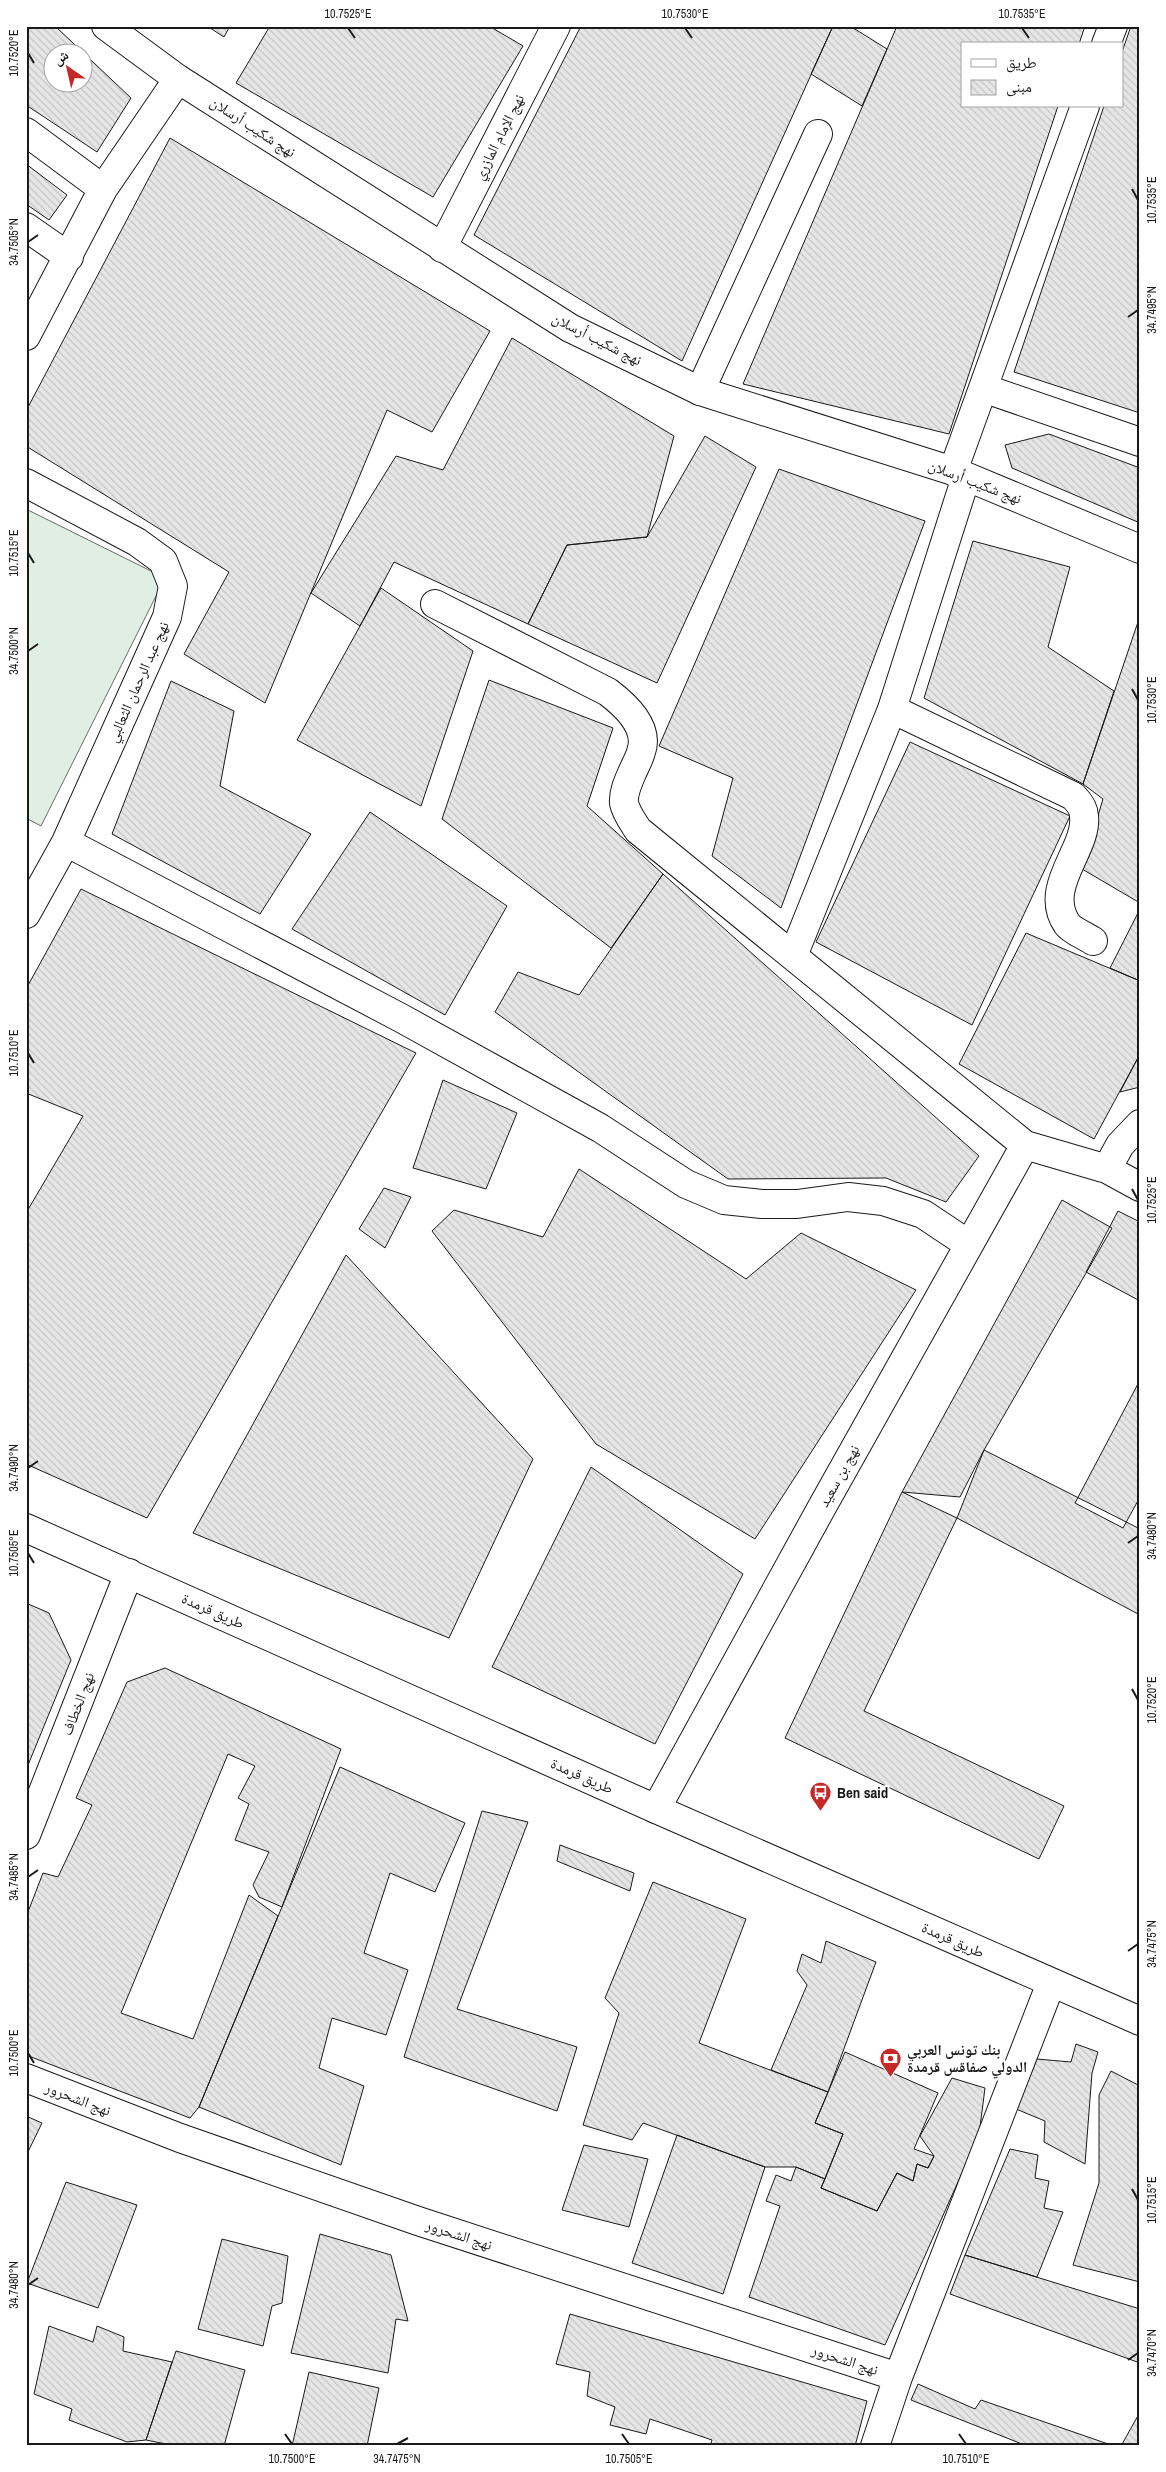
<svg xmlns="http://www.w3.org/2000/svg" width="1166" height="2472" font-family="'Archivo Narrow','Noto Naskh Arabic',sans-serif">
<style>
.garden{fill:#e0efe3;stroke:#6a6a6a}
.building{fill:url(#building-back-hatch);stroke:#1a1a1a;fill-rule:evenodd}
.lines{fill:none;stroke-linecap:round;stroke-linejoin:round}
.street-casing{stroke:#1a1a1a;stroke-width:30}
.secondary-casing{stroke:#1a1a1a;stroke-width:30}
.primary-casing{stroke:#1a1a1a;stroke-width:30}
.street{stroke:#fff;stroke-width:28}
.secondary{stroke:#fff;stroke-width:28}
.primary{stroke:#fff;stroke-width:28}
.ticks{fill:none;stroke:#1a1a1a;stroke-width:2}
.labels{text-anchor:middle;stroke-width:4;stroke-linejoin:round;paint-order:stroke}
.street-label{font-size:15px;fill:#1a1a1a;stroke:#fff}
.poi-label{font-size:15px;font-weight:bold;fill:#1a1a1a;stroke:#fff;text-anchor:start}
.neatline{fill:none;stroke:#1a1a1a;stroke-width:2}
.ticks-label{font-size:12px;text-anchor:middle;fill:#1a1a1a}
</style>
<defs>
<pattern id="building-back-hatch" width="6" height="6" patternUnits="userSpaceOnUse" patternTransform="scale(1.25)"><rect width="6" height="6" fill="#e6e6e6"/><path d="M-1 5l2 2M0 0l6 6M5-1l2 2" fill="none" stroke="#c5c5c5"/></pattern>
</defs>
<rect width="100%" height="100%" fill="#fff"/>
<path class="garden" d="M 26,509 L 165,578 L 41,826 L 26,818 Z"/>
<path class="building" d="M 26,26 L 55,26 L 131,98 L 97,152 L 26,105 ZM 52,52 L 82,52 L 82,82 L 52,82 Z
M 207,26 L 230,26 L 224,37 Z
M 270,26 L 489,26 L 523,46 L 433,197 L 236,83 Z
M 581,26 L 833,26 L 682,361 L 474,235 Z
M 833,26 L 850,26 L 887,49 L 862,106 L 811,74 Z
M 897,26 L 1085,26 L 1079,44 L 962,44 L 962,106 L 1058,106 L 949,434 L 743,384 Z
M 1131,26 L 1140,26 L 1140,413 L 1014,372 L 1104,106 L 1122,106 L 1122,52 Z
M 170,138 L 490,331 L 432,432 L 387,410 L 265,703 L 184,654 L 229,572 L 26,446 L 26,411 Z
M 26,164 L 67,195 L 49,220 L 26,204 Z
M 512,338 L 674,436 L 647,537 L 567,545 L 528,624 L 394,562 L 360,626 L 311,593 L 396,456 L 443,470 Z
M 1049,434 L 1140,468 L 1140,523 L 1012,468 L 1005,445 Z
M 705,436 L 756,467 L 657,683 L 528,624 L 567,545 L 647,537 Z
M 779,469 L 925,521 L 781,908 L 712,856 L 733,778 L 659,746 Z
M 973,541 L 1070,567 L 1048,647 L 1114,691 L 1083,784 L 924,698 Z
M 381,588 L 473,651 L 421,806 L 297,740 Z
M 1140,616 L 1140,903 L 1082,869 L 1103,799 L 1083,784 Z
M 489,680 L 613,728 L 587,806 L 663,874 L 611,948 L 442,819 Z
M 171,681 L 234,711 L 220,786 L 311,834 L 260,914 L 112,834 Z
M 910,742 L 1070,816 L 972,1025 L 816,942 Z
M 370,812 L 507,906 L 445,1015 L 292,929 Z
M 663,874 L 979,1156 L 946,1202 L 886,1178 L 728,1179 L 495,1012 L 518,972 L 579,995 Z
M 81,889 L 416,1053 L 147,1518 L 26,1464 L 26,1213 L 83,1116 L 26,1093 L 26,989 Z
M 1140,909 L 1140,981 L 1110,968 Z
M 1026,933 L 1140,981 L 1140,1054 L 1094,1139 L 959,1064 Z
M 1140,1054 L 1140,1087 L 1120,1092 Z
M 443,1080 L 517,1113 L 486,1189 L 413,1168 Z
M 579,1169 L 746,1279 L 801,1233 L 916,1290 L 755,1539 L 596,1444 L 432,1231 L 454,1210 L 543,1237 Z
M 384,1188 L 411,1197 L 385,1248 L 359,1229 Z
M 1062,1200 L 1112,1228 L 984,1450 L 960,1497 L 902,1492 Z
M 1118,1211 L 1140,1222 L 1140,1301 L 1086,1272 Z
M 346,1255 L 533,1459 L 449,1638 L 193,1533 Z
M 1140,1380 L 1140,1497 L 1123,1528 L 1075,1503 Z
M 984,1450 L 1140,1529 L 1140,1615 L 957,1518 Z
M 591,1467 L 743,1574 L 655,1744 L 492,1667 Z
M 902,1492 L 957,1518 L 864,1711 L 1064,1806 L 1039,1859 L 785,1738 Z
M 26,1603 L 49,1613 L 71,1660 L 26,1770 Z
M 165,1668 L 341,1749 L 282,1907 L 259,1897 L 253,1885 L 269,1852 L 235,1840 L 249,1804 L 238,1798 L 255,1766 L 228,1754 L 121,2013 L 193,2039 L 249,1895 L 278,1916 L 199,2107 L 190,2118 L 26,2055 L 26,1917 L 43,1873 L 58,1877 L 92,1805 L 76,1798 L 127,1682 Z
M 340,1767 L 465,1823 L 435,1892 L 390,1873 L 364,1953 L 408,1970 L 386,2035 L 332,2018 L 319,2068 L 364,2086 L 341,2165 L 199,2107 Z
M 482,1811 L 528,1822 L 457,2009 L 577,2047 L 557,2111 L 404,2057 Z
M 560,1845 L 634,1873 L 630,1891 L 557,1861 Z
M 653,1882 L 746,1919 L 699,2043 L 828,2092 L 815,2123 L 843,2134 L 825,2179 L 796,2167 L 765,2167 L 643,2123 L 632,2140 L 583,2125 L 619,2013 L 605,1998 Z
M 826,1941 L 876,1962 L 828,2092 L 771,2070 L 807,1985 L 797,1971 L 802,1954 L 821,1963 Z
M 1076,2044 L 1098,2052 L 1092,2073 L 1085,2164 L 1044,2142 L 1045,2121 L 1016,2109 L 1037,2059 L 1071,2062 Z
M 845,2052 L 938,2093 L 914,2149 L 934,2156 L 928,2168 L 917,2164 L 913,2181 L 897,2173 L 877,2211 L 821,2188 L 843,2134 L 815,2123 Z
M 1111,2071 L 1140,2086 L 1140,2282 L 1073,2265 L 1099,2183 L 1099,2095 Z
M 952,2078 L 985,2088 L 979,2135 L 885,2345 L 749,2297 L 780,2206 L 766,2201 L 776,2175 L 791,2181 L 796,2167 L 825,2179 L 821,2188 L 877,2211 L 897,2173 L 913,2181 L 917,2164 L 928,2168 L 934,2156 L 920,2136 Z
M 26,2116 L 42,2123 L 26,2156 Z
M 677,2135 L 765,2167 L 723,2294 L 632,2263 Z
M 584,2145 L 648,2159 L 629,2227 L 562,2210 Z
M 1010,2149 L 1038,2155 L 1035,2178 L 1049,2181 L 1044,2208 L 1063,2212 L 1037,2277 L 965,2255 Z
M 66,2182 L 137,2205 L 98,2308 L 27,2283 Z
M 320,2234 L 391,2255 L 408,2321 L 396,2319 L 388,2373 L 291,2353 Z
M 222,2239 L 288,2256 L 282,2303 L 272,2306 L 263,2346 L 198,2329 Z
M 965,2255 L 1140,2309 L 1140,2363 L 950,2294 Z
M 570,2314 L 867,2401 L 855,2446 L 710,2446 L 712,2440 L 650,2419 L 646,2434 L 610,2425 L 615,2407 L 587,2396 L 590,2372 L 556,2364 Z
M 49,2326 L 93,2342 L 97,2326 L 124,2337 L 123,2351 L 172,2362 L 146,2440 L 127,2442 L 69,2420 L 72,2409 L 34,2394 Z
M 176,2351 L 245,2370 L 224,2446 L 176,2446 L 146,2440 Z
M 309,2372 L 379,2388 L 367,2446 L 292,2446 Z
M 918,2384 L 975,2409 L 981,2400 L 1114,2446 L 1027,2446 L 911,2400 Z
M 1140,2412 L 1140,2446 L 1121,2446 Z"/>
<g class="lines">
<defs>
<path id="street" d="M 1106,44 L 1113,26
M 26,132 L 103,189
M 26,227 L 69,257
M 442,248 L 556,26
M 26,336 L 103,189 L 178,79
M 983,388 L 1140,442
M 700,391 L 818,134
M 953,471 L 1085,106
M 26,483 L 137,542 L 163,561 L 173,586 L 167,617 L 66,842 L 26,914
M 435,604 L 608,692 C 625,705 650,727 641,752 C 639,759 635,766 632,773 C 628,782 623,793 624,803 C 626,813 633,822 638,830 L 1025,1145 L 1107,1169 L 1140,1187
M 892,709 L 1073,796 C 1078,801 1084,808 1084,816 C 1088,849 1042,887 1067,924 C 1072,931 1086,936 1093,941
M 66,842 L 401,1018 L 600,1128 L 686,1184 L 724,1200 L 762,1204 L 797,1204 L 848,1197 L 883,1201 L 923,1214 L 968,1244
M 793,956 L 892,709 L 966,477
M 1107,1169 L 1120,1145 L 1140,1124
M 656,1809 L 822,1507 L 1025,1145
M 26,1835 L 129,1573
M 26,2078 L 180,2138 L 418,2221 L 898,2377
M 875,2446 L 898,2377 L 1051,1983"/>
<path id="secondary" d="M 106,26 L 178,79 L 570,328 L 700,391 L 953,471 L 1140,549"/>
<path id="primary" d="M 26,1528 L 656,1809 L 1140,2021"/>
</defs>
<use href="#street" class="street-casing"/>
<use href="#secondary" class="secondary-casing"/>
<use href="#primary" class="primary-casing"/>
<use href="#street" class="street"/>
<use href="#secondary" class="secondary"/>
<use href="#primary" class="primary"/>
</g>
<path class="ticks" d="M 348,28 L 355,38M 685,28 L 692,38M 1022,28 L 1029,38M 28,53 L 34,63M 1132,189 L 1138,200M 28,242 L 38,235M 1128,317 L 1138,310M 28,553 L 34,563M 28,651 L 38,644M 1132,689 L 1138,700M 28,1053 L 34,1063M 1132,1189 L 1138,1200M 28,1468 L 38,1461M 1128,1543 L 1138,1536M 28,1553 L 34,1563M 1132,1689 L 1138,1700M 28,1877 L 38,1870M 1128,1951 L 1138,1944M 28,2053 L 34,2063M 1132,2189 L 1138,2200M 28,2285 L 38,2278M 1128,2360 L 1138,2353M 285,2434 L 292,2444M 622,2434 L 629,2444M 959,2434 L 966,2444M 397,2444 L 408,2438"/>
<defs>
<symbol id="bus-pin" viewBox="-11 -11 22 30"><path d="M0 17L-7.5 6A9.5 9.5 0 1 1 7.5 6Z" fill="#c62828" stroke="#fff"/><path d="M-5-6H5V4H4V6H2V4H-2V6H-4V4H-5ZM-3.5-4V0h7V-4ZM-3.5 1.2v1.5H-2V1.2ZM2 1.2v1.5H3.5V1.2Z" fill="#fff"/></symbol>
<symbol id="bank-pin" viewBox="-11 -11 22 30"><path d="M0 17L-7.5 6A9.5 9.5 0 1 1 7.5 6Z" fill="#c62828" stroke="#fff"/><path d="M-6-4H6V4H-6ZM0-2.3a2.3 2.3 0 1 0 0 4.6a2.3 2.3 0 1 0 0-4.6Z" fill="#fff"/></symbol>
</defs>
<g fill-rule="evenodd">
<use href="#bus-pin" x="808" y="1780" width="25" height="34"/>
<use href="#bank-pin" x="878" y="2046" width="25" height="34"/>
</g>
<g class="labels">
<g class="street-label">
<text transform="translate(253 127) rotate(33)" y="5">نهج شكيب أرسلان</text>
<text transform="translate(499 137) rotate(-63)" y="5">نهج الإمام المازري</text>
<text transform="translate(597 339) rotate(27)" y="5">نهج شكيب أرسلان</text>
<text transform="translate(975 482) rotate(21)" y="5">نهج شكيب أرسلان</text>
<text transform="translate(138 682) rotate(-66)" y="5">نهج عبد الرحمان الثعالبي</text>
<text transform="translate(839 1476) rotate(-61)" y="5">نهج بن سعيد</text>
<text transform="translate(213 1611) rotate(24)" y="5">طريق قرمدة</text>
<text transform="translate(78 1704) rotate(-69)" y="5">نهج الخطاف</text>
<text transform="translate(582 1776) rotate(24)" y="5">طريق قرمدة</text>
<text transform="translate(953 1940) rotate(24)" y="5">طريق قرمدة</text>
<text transform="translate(78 2099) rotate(21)" y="5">نهج الشحرور</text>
<text transform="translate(459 2235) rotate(18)" y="5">نهج الشحرور</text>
<text transform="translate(845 2360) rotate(18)" y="5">نهج الشحرور</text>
</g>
<g class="poi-label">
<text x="837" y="1798">Ben said</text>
<text x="907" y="2055">بنك تونس العربي<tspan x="907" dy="17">الدولي صفاقس قرمدة</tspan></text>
</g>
</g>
<rect width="1166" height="2472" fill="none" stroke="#ffffff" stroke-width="55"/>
<rect x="961" y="42" width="162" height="65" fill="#ffffff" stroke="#a3a3a3"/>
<rect x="971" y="59" width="25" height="8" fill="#ffffff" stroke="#a3a3a3"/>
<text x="1006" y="68" font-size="15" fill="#1a1a1a">طريق</text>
<rect x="971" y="80" width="25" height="15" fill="url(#building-back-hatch)" stroke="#a3a3a3"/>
<text x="1006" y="92" font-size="15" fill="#1a1a1a">مبنى</text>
<g transform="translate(68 68) rotate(326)"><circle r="24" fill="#ffffff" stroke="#a3a3a3"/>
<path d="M0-4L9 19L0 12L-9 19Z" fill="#c62828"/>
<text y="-8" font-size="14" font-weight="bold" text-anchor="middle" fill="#1a1a1a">ش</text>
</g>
<rect x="28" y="28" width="1110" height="2416" class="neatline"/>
<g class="ticks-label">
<text x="348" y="18">10.7525°E</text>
<text x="685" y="18">10.7530°E</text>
<text x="1022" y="18">10.7535°E</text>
<text transform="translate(14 53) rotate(-90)" y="4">10.7520°E</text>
<text transform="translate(1152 200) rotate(-90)" y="4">10.7535°E</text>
<text transform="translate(14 242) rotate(-90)" y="4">34.7505°N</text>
<text transform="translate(1152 310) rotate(-90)" y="4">34.7495°N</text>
<text transform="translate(14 553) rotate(-90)" y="4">10.7515°E</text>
<text transform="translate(14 651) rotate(-90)" y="4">34.7500°N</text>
<text transform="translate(1152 700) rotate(-90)" y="4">10.7530°E</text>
<text transform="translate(14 1053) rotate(-90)" y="4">10.7510°E</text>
<text transform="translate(1152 1200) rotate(-90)" y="4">10.7525°E</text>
<text transform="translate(14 1468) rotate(-90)" y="4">34.7490°N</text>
<text transform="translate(1152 1536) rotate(-90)" y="4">34.7480°N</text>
<text transform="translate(14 1553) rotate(-90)" y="4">10.7505°E</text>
<text transform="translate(1152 1700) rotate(-90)" y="4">10.7520°E</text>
<text transform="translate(14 1877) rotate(-90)" y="4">34.7485°N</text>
<text transform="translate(1152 1944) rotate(-90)" y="4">34.7475°N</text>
<text transform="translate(14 2053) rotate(-90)" y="4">10.7500°E</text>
<text transform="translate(1152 2200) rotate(-90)" y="4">10.7515°E</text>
<text transform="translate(14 2285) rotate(-90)" y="4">34.7480°N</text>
<text transform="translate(1152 2353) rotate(-90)" y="4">34.7470°N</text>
<text x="292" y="2463">10.7500°E</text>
<text x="397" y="2463">34.7475°N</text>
<text x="629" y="2463">10.7505°E</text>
<text x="966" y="2463">10.7510°E</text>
</g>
</svg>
